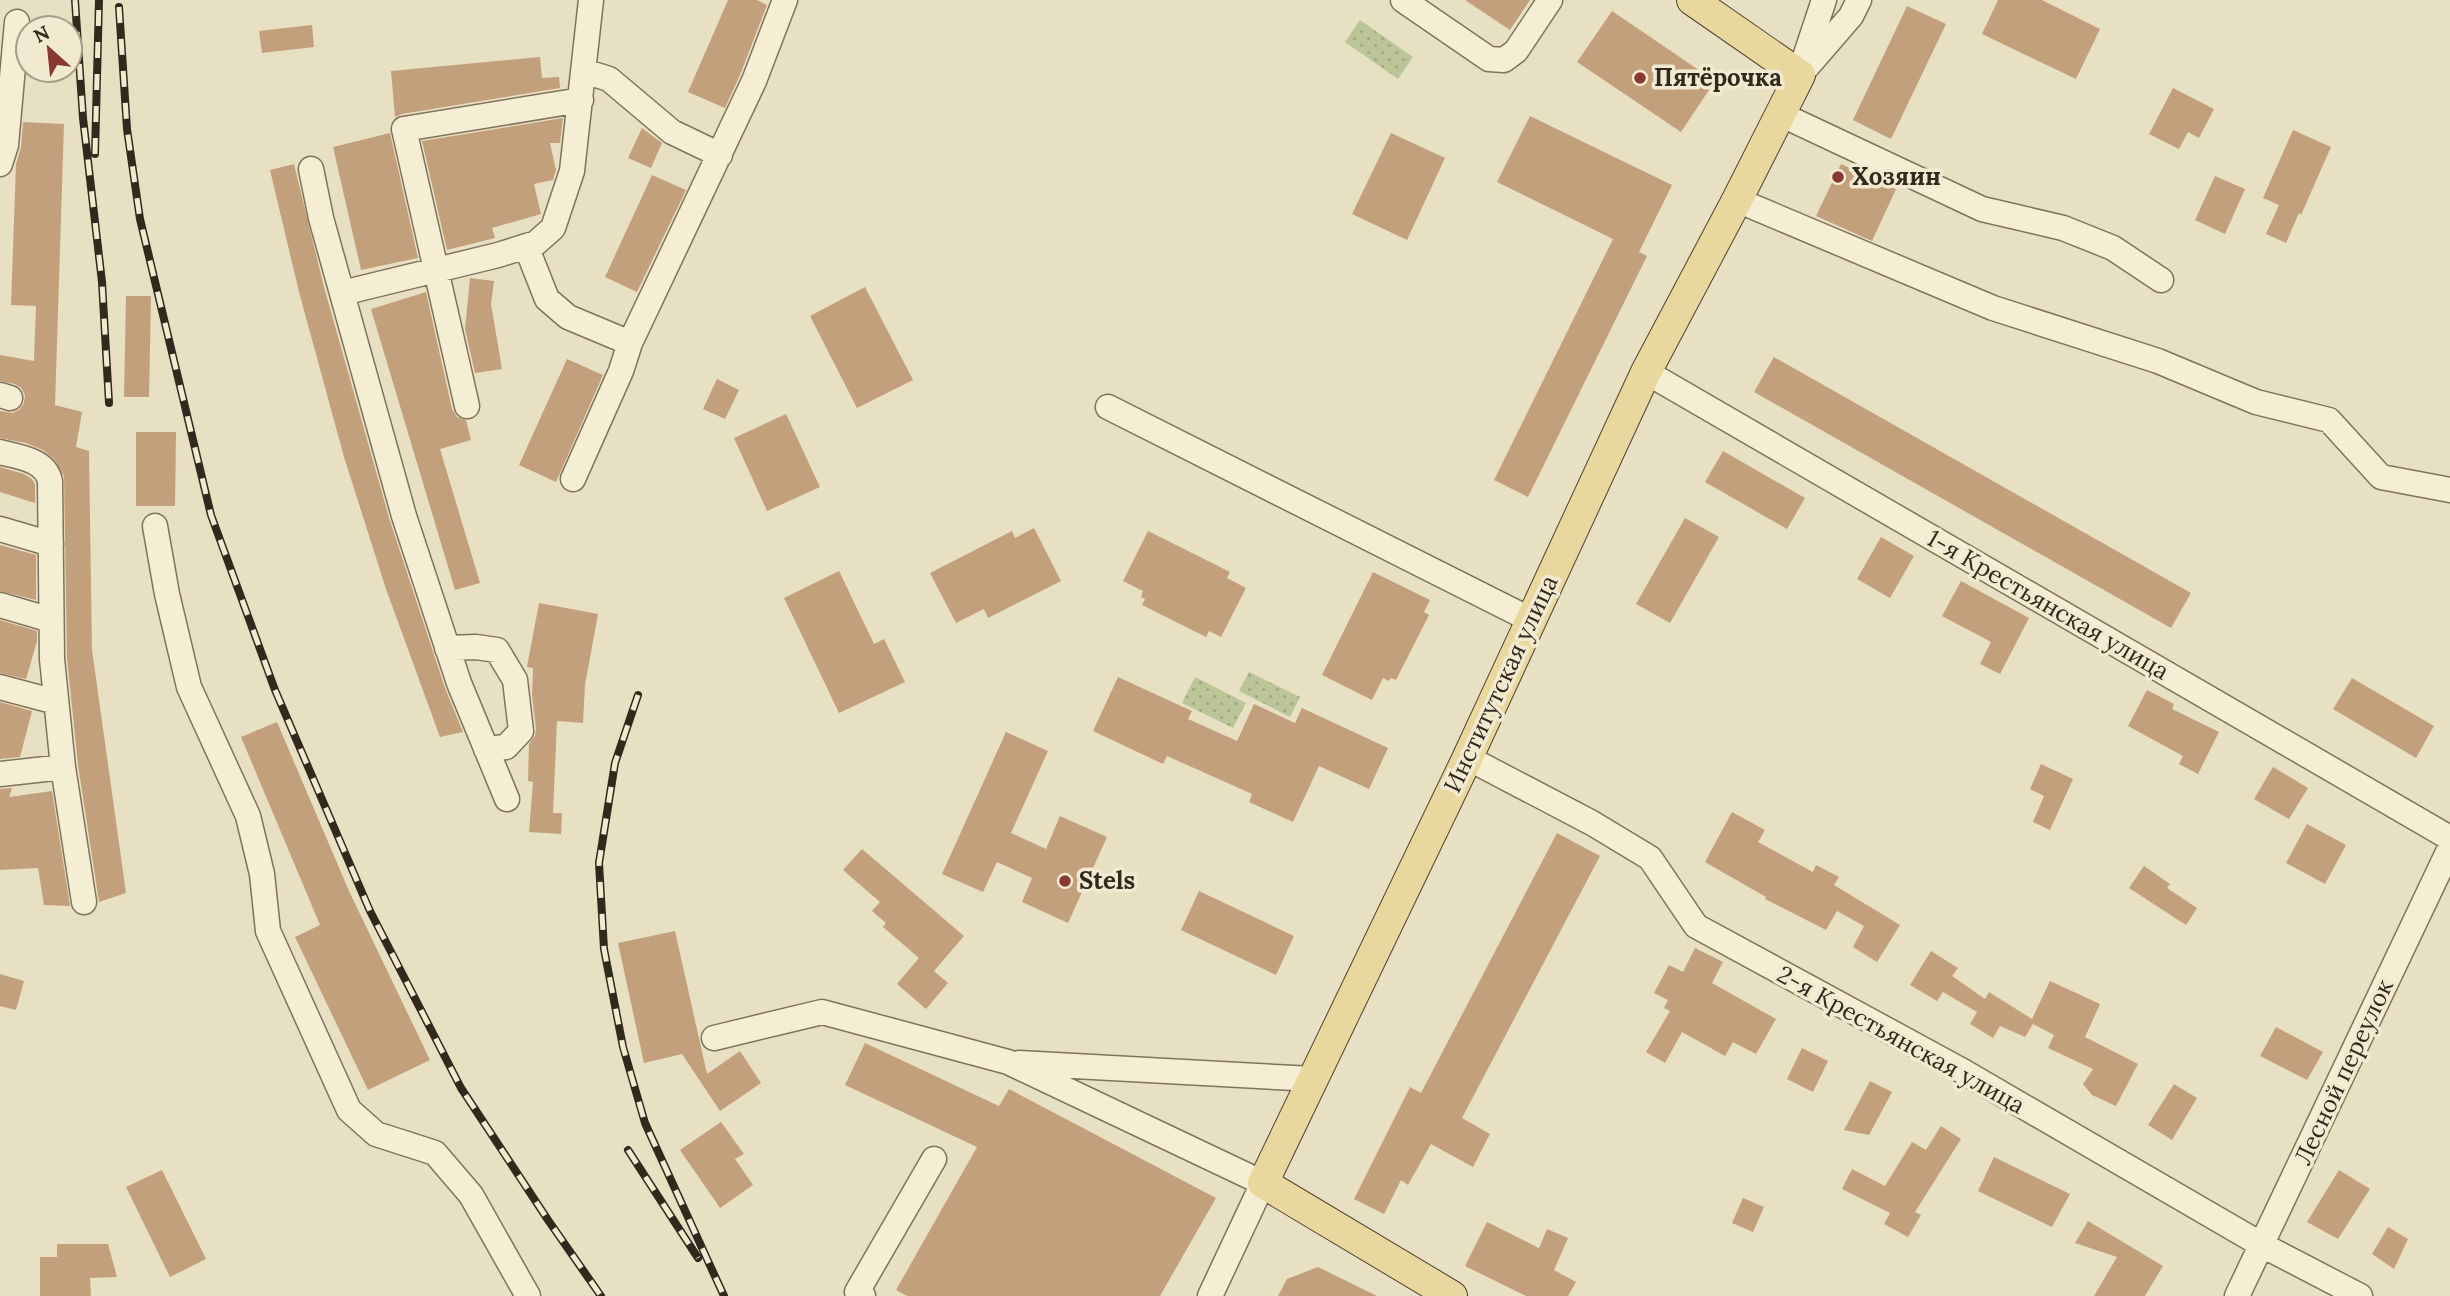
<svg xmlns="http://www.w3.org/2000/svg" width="2450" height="1296" font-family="Lora,serif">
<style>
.grass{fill:url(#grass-dots)}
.building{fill:#c2a07c}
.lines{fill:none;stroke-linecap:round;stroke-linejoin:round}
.minor-casing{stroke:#80725b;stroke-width:27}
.major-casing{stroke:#4e412f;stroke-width:32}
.minor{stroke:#f4eed4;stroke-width:24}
.major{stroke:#e8d89e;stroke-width:30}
.rail-casing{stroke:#32291e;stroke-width:8}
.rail{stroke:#f1ead1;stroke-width:5;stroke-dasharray:16;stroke-linecap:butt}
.poi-dot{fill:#883a32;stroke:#f1ead1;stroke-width:2.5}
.labels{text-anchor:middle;stroke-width:7;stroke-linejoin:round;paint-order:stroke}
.poi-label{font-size:24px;font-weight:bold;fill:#32291e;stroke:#f1ead1;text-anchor:start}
.street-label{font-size:24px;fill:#32291e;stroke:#f1ead1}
</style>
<defs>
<pattern id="grass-dots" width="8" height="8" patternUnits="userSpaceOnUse" patternTransform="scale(1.75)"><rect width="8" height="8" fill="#bbc598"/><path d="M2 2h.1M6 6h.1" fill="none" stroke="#a1a983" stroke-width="1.8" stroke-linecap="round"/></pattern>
</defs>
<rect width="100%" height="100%" fill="#e8e0c2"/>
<path class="grass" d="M 1360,20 L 1413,57 L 1398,79 L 1345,42 Z
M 1249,672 L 1300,697 L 1290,717 L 1239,691 Z
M 1195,677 L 1246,703 L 1233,728 L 1182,703 Z"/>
<path class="building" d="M 728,0 L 757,0 L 767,5 L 740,75 L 725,108 L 688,92 Z
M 1465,0 L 1530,0 L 1510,30 Z
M 1998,0 L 2042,0 L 2100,29 L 2076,79 L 1982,34 Z
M 1907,6 L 1946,24 L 1891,139 L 1853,120 Z
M 1612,11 L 1715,81 L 1681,132 L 1577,62 Z
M 312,25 L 314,47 L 262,53 L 259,31 Z
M 540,57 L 542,78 L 559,77 L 560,88 L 402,114 L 395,117 L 391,71 Z
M 2173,88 L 2214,109 L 2199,138 L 2188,132 L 2179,149 L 2149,134 Z
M 1530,116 L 1672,185 L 1639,252 L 1647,256 L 1528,497 L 1494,480 L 1613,239 L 1497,182 Z
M 563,118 L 560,143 L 550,143 L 556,170 L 553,180 L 534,184 L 541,214 L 492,228 L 495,238 L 447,250 L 422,141 Z
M 23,122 L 64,124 L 55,405 L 82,412 L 76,447 L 89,451 L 92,650 L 126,893 L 99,902 L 78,765 L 67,658 L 64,476 L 54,459 L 43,450 L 26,443 L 0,438 L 0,411 L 13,413 L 20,409 L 24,403 L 25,395 L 21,388 L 15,384 L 0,381 L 0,355 L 34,361 L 36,306 L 11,305 L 16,164 L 21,147 Z
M 642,128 L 662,143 L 651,168 L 628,158 Z
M 2293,130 L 2331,147 L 2301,215 L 2299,213 L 2286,243 L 2266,234 L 2279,205 L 2263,198 Z
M 390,133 L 418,258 L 361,270 L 333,147 Z
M 1391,133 L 1445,158 L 1407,240 L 1352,214 Z
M 294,164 L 324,287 L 390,521 L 445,688 L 463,732 L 440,737 L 386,589 L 344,457 L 299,292 L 270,170 Z
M 1841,164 L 1896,189 L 1872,241 L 1816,216 Z
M 652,175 L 686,190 L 637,292 L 605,277 Z
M 2215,176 L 2245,189 L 2225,234 L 2195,220 Z
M 470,278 L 494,281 L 491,304 L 502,369 L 475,373 L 465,329 Z
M 865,287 L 913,380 L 857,408 L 810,316 Z
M 426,292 L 452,409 L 457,417 L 466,420 L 471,440 L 440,449 L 480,583 L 455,590 L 371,309 Z
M 126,296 L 151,296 L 149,397 L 124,397 Z
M 1774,357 L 2191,593 L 2171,628 L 1754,392 Z
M 567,359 L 603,375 L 556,482 L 519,465 Z
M 717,379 L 739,390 L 725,419 L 703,409 Z
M 786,414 L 820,487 L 767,511 L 734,438 Z
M 136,432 L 176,432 L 175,506 L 136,506 Z
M 1723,451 L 1805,498 L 1787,529 L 1705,482 Z
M 0,467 L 24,474 L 32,479 L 35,484 L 35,503 L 0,492 Z
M 1685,518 L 1719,537 L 1670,623 L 1636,604 Z
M 1034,528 L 1061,581 L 988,618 L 984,609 L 956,623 L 930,573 L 1012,531 L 1015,538 Z
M 1148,531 L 1230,572 L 1227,578 L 1246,588 L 1221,637 L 1209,631 L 1206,637 L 1142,605 L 1145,599 L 1141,597 L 1143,591 L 1123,581 Z
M 1881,537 L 1914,556 L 1890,598 L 1857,579 Z
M 0,545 L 36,555 L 36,600 L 0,591 Z
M 839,571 L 874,644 L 884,639 L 905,682 L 839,713 L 784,598 Z
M 1373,572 L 1430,600 L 1424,612 L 1429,615 L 1396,680 L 1391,678 L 1389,681 L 1383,678 L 1372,700 L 1322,675 Z
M 1961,581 L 2029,618 L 2000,674 L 1980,664 L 1991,642 L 1942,616 Z
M 539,603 L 598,614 L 585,685 L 583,723 L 557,721 L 553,813 L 562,813 L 561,834 L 529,832 L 533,782 L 528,781 L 529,744 L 535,736 L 536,729 L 532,695 L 533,668 L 527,667 Z
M 0,620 L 37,631 L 37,641 L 26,679 L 0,673 Z
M 1118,677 L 1192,711 L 1188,719 L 1237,741 L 1254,704 L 1295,723 L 1302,708 L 1388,748 L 1369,789 L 1319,766 L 1293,822 L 1249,802 L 1252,794 L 1167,756 L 1163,764 L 1093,731 Z
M 2352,678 L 2434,726 L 2416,758 L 2333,709 Z
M 2147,690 L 2174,704 L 2172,709 L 2219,732 L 2198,774 L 2179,764 L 2183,756 L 2128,726 Z
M 0,702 L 32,711 L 20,757 L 0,759 Z
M 277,722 L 349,891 L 430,1060 L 368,1090 L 295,937 L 320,925 L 241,737 Z
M 1006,732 L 1048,751 L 1011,833 L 1046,849 L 1060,816 L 1107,837 L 1068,923 L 1022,902 L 1032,878 L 997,862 L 983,892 L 942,874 Z
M 2041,764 L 2073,779 L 2050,830 L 2033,822 L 2044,796 L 2030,789 Z
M 2273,767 L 2308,788 L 2289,819 L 2254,799 Z
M 12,788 L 9,797 L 52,791 L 70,906 L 44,905 L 38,868 L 0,870 L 0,789 Z
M 1732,812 L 1765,830 L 1758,842 L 1813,872 L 1816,865 L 1839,877 L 1834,885 L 1900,925 L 1877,962 L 1853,947 L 1864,926 L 1837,911 L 1826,930 L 1765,899 L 1766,897 L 1705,862 Z
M 2307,824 L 2346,845 L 2325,884 L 2286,863 Z
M 1557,833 L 1600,856 L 1462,1118 L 1490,1134 L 1473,1167 L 1431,1144 L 1408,1185 L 1401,1180 L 1384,1214 L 1354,1199 L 1410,1087 L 1421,1093 Z
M 862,849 L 964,936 L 934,971 L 948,983 L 926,1009 L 897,984 L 919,958 L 883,927 L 886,923 L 872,911 L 880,902 L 843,870 Z
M 2144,866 L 2170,884 L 2167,888 L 2197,908 L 2186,925 L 2129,888 Z
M 1199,891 L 1294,936 L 1276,975 L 1181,930 Z
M 675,931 L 707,1074 L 740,1051 L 761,1083 L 720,1111 L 682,1054 L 644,1063 L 618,943 Z
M 1695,948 L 1723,962 L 1712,983 L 1776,1019 L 1756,1054 L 1733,1042 L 1725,1056 L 1682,1032 L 1665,1063 L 1646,1052 L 1670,1011 L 1664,1008 L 1668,1000 L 1654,993 L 1669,965 L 1683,972 Z
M 1931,951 L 1958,968 L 1952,976 L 1985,999 L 1989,992 L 2032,1019 L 2050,981 L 2100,1004 L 2085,1037 L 2138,1064 L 2116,1106 L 2092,1095 L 2083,1084 L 2093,1069 L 2048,1048 L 2054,1035 L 2033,1024 L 2025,1037 L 2000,1026 L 1993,1038 L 1970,1024 L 1977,1012 L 1943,992 L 1937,1001 L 1910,985 Z
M 0,974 L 24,981 L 16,1010 L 0,1006 Z
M 2276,1027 L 2323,1052 L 2307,1080 L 2260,1056 Z
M 865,1043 L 999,1106 L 1009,1089 L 1216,1198 L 1160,1296 L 907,1296 L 896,1290 L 977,1147 L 845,1085 Z
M 1802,1048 L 1828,1061 L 1813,1092 L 1787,1079 Z
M 1870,1081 L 1892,1092 L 1869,1135 L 1844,1130 Z
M 2174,1084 L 2197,1098 L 2172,1140 L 2148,1125 Z
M 721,1122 L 744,1154 L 735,1159 L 753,1185 L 720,1208 L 680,1150 Z
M 1941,1126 L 1961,1139 L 1915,1212 L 1921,1215 L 1908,1237 L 1884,1224 L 1890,1213 L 1842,1189 L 1852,1169 L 1885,1186 L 1912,1142 L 1926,1150 Z
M 1994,1157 L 2070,1194 L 2052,1227 L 1978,1191 Z
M 162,1170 L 206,1259 L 170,1277 L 126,1187 Z
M 2339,1170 L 2370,1189 L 2338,1239 L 2307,1222 Z
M 1743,1198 L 1764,1207 L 1753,1232 L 1732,1223 Z
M 2088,1221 L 2163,1266 L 2145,1296 L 2094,1296 L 2117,1257 L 2075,1243 Z
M 1487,1222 L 1539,1248 L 1547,1229 L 1568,1238 L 1554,1270 L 1576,1282 L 1568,1296 L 1526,1296 L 1465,1266 Z
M 2388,1227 L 2408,1239 L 2394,1269 L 2372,1254 Z
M 57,1244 L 108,1244 L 117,1277 L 90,1278 L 91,1296 L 40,1296 L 40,1257 L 57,1257 Z
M 1318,1267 L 1377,1296 L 1278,1296 L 1287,1279 Z"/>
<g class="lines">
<defs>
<path id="minor" d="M 1403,0 L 1489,59 L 1504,60 L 1516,51 L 1550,0
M 1802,66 L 1824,0
M 584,71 L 609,79 L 672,132 L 720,155
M 1800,75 L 1851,16 L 1859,0
M 1780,114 L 1982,209 L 2063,228 L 2113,248 L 2161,280
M 0,164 L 6,145 L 17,22
M 311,169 L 321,218 L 404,516 L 459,683 L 507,799
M 1737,200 L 1993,308 L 2158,361 L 2256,402 L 2329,420 L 2381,477 L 2450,490
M 526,246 L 547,299 L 568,317 L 630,343
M 342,293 L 498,255 L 536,243 L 553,228 L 572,171 L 591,0
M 1646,372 L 2450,838
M 0,395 L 10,398
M 467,406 L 404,129 L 581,100
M 1108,407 L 1531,620
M 0,452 C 18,457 45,459 50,481 L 52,659 L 63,767 L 84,902
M 573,479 L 621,371 L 630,343 L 754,81 L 785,0
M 155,526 L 167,594 L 189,687 L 248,816 L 262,874 L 268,931 L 349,1110 L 376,1134 L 435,1153 L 471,1195 L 528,1296
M 0,529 L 51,544
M 0,605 L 51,620
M 447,648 L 476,647 L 497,650 L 515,680 L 521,731 L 506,747 L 486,749
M 0,687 L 56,702
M 1468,758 L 1592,823 L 1650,858 L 1696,926 L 1959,1069 L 2262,1245 L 2360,1296
M 0,774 L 63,767
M 714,1038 L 822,1012 L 1008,1062 L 1263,1183 L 1210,1296
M 1019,1063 L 1313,1079
M 863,1296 L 857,1292 L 934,1159
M 2237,1296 L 2450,848"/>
<path id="major" d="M 1452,1296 L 1263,1183 L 1466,761 L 1646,372 L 1737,200 L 1800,75 L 1692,0"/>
</defs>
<use href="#minor" class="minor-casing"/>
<use href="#major" class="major-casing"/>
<use href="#minor" class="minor"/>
<use href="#major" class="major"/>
<defs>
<path id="rail" d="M 75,0 L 83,118 L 102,282 L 109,403
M 119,7 L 127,129 L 140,219 L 211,515 L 275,690 L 370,911 L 461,1088 L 548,1220 L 601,1296
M 95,154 L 99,0
M 638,695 L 615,763 L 599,863 L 604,949 L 623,1047 L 645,1123 L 724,1296
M 628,1150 L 698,1258"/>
</defs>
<use href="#rail" class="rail-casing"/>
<use href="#rail" class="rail"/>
</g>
<g class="poi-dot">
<circle cx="1640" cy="78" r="7"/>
<circle cx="1838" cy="177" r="7"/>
<circle cx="1065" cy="881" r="7"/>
</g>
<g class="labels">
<g class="poi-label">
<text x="1654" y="86">Пятёрочка</text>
<text x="1852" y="185">Хозяин</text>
<text x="1079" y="889">Stels</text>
</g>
<g class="street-label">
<text transform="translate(2048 605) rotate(30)" y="8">1-я Крестьянская улица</text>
<text transform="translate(1501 684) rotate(-65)" y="8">Институтская улица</text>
<text transform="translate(1901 1040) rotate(29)" y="8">2-я Крестьянская улица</text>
<text transform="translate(2344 1072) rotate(-65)" y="8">Лесной переулок</text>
</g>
</g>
<g transform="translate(49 49) rotate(333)"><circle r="33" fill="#f1ead1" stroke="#a59d89" stroke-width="2"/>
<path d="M0-5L12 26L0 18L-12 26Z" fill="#883a32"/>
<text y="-10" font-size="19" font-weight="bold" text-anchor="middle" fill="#32291e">N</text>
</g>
</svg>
